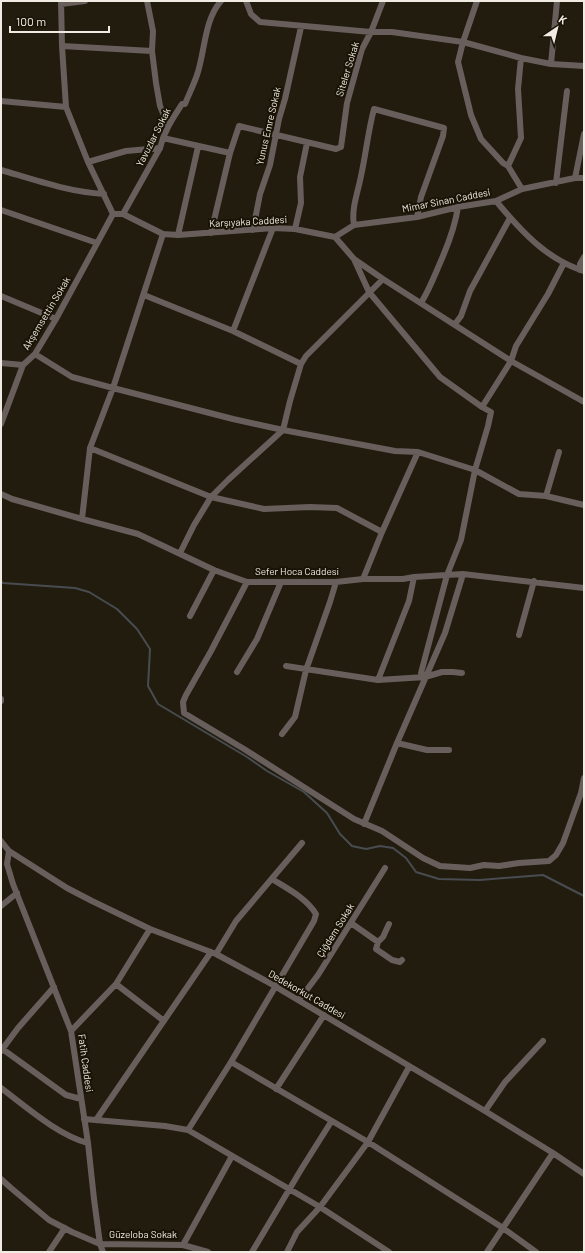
<svg xmlns="http://www.w3.org/2000/svg" width="585" height="1253" font-family="Barlow,sans-serif">
<style>
.lines{fill:none;stroke-linecap:round;stroke-linejoin:round}
.stream{stroke:#484c51;stroke-width:2}
.minor{stroke:#685f5d;stroke-width:6}
.labels{text-anchor:middle;stroke-width:4;stroke-linejoin:round;paint-order:stroke}
.street-label{font-size:10px;fill:#f0ece3;stroke:#181305}
</style>
<rect width="100%" height="100%" fill="#211c0e"/>
<g class="lines">
<path class="stream" d="M 1,581 L 3,583 L 75,588 L 89,592 L 117,609 L 137,629 L 150,649 L 148,686 L 158,704 L 247,757 L 267,771 L 304,792 L 327,813 L 340,834 L 352,846 L 366,849 L 380,846 L 393,848 L 406,858 L 416,872 L 439,879 L 480,880 L 543,875 L 584,896"/>
<path class="minor" d="M 61,1 L 62,46 L 66,107 L 88,162 L 113,214 L 123,214 L 163,234 L 178,235 L 273,228 L 295,229 L 335,237 L 354,259 L 383,279 L 511,361 L 584,402
M 147,1 L 153,31 L 152,51 L 156,83 L 160,106 L 168,126
M 246,1 L 251,14 L 260,22 L 371,32 L 392,32 L 463,42 L 458,62 L 471,115 L 481,139 L 503,163 L 508,166 L 522,189
M 477,1 L 463,42 L 521,58 L 551,64 L 584,66
M 61,4 L 85,1
M 62,46 L 152,51
M 551,64 L 557,1
M 1,101 L 66,107
M 163,138 L 230,153 L 239,126 L 336,149 L 341,147 L 347,103 L 362,49 L 371,32 L 383,1
M 88,162 L 126,151 L 160,148
M 508,166 L 521,138 L 518,89 L 521,58
M 1,170 C 35,180 69,192 104,194
M 575,178 L 584,134
M 556,183 L 567,91
M 496,201 C 520,230 547,260 584,271
M 1,210 L 97,243
M 123,214 L 160,148 C 164,131 173,118 182,104 L 185,104 C 189,94 194,84 197,75 C 205,52 204,20 221,1
M 354,225 C 351,209 358,192 361,176 C 366,154 368,131 374,109 L 444,128 L 443,136 L 421,197 L 417,217
M 295,229 L 301,203 L 300,177 L 307,143
M 253,230 L 260,194 L 270,165 L 279,119 L 285,99 L 301,27
M 211,233 L 230,153
M 178,235 L 198,147
M 335,237 L 354,225 L 417,217 L 458,207 L 496,201 L 522,189 L 575,178 L 584,178
M 354,259 L 369,292 L 440,377 L 482,407 L 511,361 L 516,346 L 548,294 L 564,263
M 580,270 L 580,264 L 584,257
M 144,295 L 233,331 L 301,364
M 1,296 L 56,319
M 421,303 C 429,290 434,277 440,263 C 448,245 455,227 458,207
M 455,324 L 461,316 L 470,291 L 510,218
M 233,331 L 273,228
M 35,354 L 72,377 L 113,388 L 233,419 L 283,430 L 395,451 L 418,452 L 475,470 L 519,494 L 546,496 L 584,505
M 1,363 L 23,365
M 1,424 L 23,365 L 35,354 L 56,319 L 113,214
M 90,448 L 211,497 L 264,509 L 310,507 L 337,508 L 382,532
M 1,494 L 12,499 L 82,519 L 138,534 L 214,570 L 247,582 L 336,582 L 363,579 L 403,579 L 414,577 L 463,574 L 584,588
M 546,496 L 559,452
M 82,519 L 90,448 L 113,388 L 163,234
M 180,553 L 194,525 L 211,497 L 228,480 L 283,430 L 290,401 L 301,364 L 306,356 L 383,279
M 363,579 L 382,532 L 418,452
M 247,582 L 211,651 L 186,695 L 183,702 L 184,713 L 244,749 L 354,819 L 382,831 L 423,858 L 440,866 L 470,868 L 484,865 L 499,866 L 519,863 L 549,861 L 556,855 L 563,843 L 581,793 L 584,778
M 190,616 L 214,570
M 519,635 L 534,581
M 286,666 L 378,680 L 425,677 L 442,672 L 453,672 L 462,673
M 237,672 L 257,639 L 281,582
M 425,677 L 421,673 L 447,575 L 461,540 L 475,470 L 488,426 L 491,412 L 482,407
M 378,680 L 409,601 L 414,577
M 1,699 L 1,701
M 282,734 L 295,717 L 306,670 L 330,602 L 336,582
M 449,750 L 427,750 L 397,743 L 445,633 L 463,574
M 364,824 L 397,743
M 1,841 L 9,851 L 7,864 L 13,884 L 71,1031 L 88,1143 L 94,1199 L 100,1244 L 103,1252
M 9,851 L 67,888 L 92,901 L 150,929 L 216,954 L 266,981 L 485,1111 L 553,1153 L 584,1174
M 1,906 L 17,893
M 351,923 L 378,942 L 376,949 L 392,960 L 400,962 L 402,960
M 378,942 L 383,937 L 389,924
M 216,954 L 236,921 L 302,843
M 116,984 L 164,1021
M 299,1000 L 318,975 L 385,868
M 71,1031 L 116,984 L 150,929
M 1,1048 L 66,1095 L 81,1099
M 1,1051 L 18,1028 L 54,987
M 231,1062 L 368,1142 L 503,1228 L 536,1252
M 1,1088 C 25,1106 59,1136 88,1143
M 276,1089 L 324,1015
M 485,1111 L 505,1082 L 543,1041
M 84,1119 L 165,1126 L 188,1130 L 320,1207 L 389,1252
M 96,1120 L 211,952
M 188,1130 L 231,1062 L 314,921 L 316,914 C 306,898 288,889 272,879
M 1,1179 L 11,1188 L 49,1220 L 72,1232 L 100,1244 L 183,1245 L 208,1252
M 183,1245 L 232,1156
M 49,1252 L 65,1228
M 252,1252 L 302,1168 L 331,1122
M 287,1252 L 297,1232 L 320,1207 L 368,1142 L 409,1067
M 487,1252 L 553,1153"/>
</g>
<g class="labels">
<g class="street-label">
<text transform="translate(347 69) rotate(-73)" y="4">Siteler Sokak</text>
<text transform="translate(268 126) rotate(-77)" y="4">Yunus Emre Sokak</text>
<text transform="translate(153 137) rotate(-63)" y="4">Yavuzlar Sokak</text>
<text transform="translate(446 200) rotate(-11)" y="4">Mimar Sinan Caddesi</text>
<text transform="translate(248 221) rotate(-3)" y="4">Karşıyaka Caddesi</text>
<text transform="translate(46 313) rotate(-59)" y="4">Akşemsettin Sokak</text>
<text x="297" y="575">Sefer Hoca Caddesi</text>
<text transform="translate(335 930) rotate(-58)" y="4">Çiğdem Sokak</text>
<text transform="translate(307 994) rotate(30)" y="4">Dedekorkut Caddesi</text>
<text transform="translate(86 1063) rotate(82)" y="4">Fatih Caddesi</text>
<text x="143" y="1238">Güzeloba Sokak</text>
</g>
</g>
<rect width="585" height="1253" fill="none" stroke="#f0ece3" stroke-width="4"/>
<g transform="translate(557 28) rotate(35)" stroke="#181305" stroke-width="3" paint-order="stroke">
<path d="M0-3L7 15L0 10L-7 15Z" fill="#f0ece3"/>
<text y="-6" font-size="11" font-weight="bold" text-anchor="middle" fill="#f0ece3">K</text>
</g>
<path d="M10 26v6h99v-6" fill="none" stroke="#f0ece3" stroke-width="2"/>
<text x="16" y="26" font-size="12" fill="#f0ece3" stroke="#181305" stroke-width="3" paint-order="stroke">100 m</text>
</svg>
